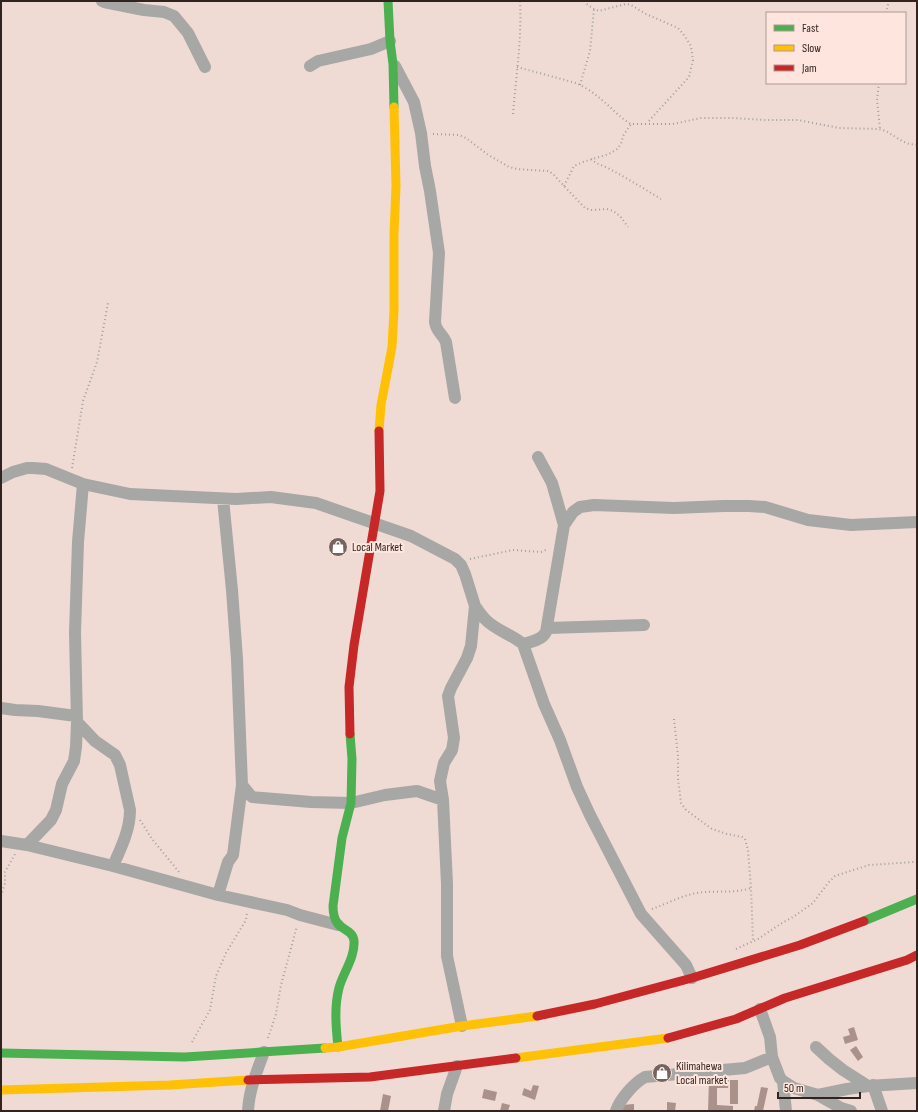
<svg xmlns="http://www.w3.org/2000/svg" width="918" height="1112" font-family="'Sofia Sans Condensed',sans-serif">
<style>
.building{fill:#aa928b}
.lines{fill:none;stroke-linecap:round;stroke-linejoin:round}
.path{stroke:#9e9f9d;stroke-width:2;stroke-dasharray:1 3;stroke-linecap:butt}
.street{stroke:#a7a7a5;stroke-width:12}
.fast{stroke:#4caf50;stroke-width:9}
.slow{stroke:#ffc107;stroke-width:9}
.jam{stroke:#c62828;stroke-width:9}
.labels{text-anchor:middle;stroke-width:4;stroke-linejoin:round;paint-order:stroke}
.poi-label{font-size:12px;fill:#31231f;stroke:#fee6de;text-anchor:start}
</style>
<rect width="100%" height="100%" fill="#f0dad4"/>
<path class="building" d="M 854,1027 L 858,1040 L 845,1044 L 843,1037 L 850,1035 L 848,1029 Z
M 856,1046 L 863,1057 L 858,1061 L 850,1050 Z
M 709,1080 L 729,1080 L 728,1088 L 717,1088 L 717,1105 L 733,1106 L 733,1111 L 708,1111 Z
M 730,1080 L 738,1080 L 738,1104 L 730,1104 Z
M 533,1085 L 539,1086 L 535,1100 L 522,1095 L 524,1088 L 531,1091 Z
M 761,1087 L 768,1088 L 763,1111 L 754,1111 L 755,1106 L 757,1106 Z
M 484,1089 L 497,1092 L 495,1101 L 482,1098 Z
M 383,1094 L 391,1096 L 388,1111 L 380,1111 Z
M 667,1102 L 676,1103 L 675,1111 L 667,1111 Z
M 502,1103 L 510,1105 L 508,1111 L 500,1111 Z
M 634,1104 L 634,1111 L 622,1111 L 622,1105 Z"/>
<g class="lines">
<path class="path" d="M 585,1 L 585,3 L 594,9 L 599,11 L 626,4 L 631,5 L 646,14 L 678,28 L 684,35 L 691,46 L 693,60 L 689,77 L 647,123
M 886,13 L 889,1
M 517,67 L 576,83 C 585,87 594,93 602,100 C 612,108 620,118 631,124 L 673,124 L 701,118 L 734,118 L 766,120 L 798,120 L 839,128 L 879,129 L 886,131 L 902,141 L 909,144 L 917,145
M 879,83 L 877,100 L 880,129
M 580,85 L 590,51 L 594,9
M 513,114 C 516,76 522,38 520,1
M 433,134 L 459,135 L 466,138 L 487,154 L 509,167 L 517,169 L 549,171 L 554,175 L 564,186 L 585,208 L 591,210 L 607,209 L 613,211 L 620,216 L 628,227
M 591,159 C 596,164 602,165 608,168 C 626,178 643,188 661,199
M 564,186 L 574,166 L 583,162 L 609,154 L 617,149 L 621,144 L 623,136 L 631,124
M 72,468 L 83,401 L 97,362 L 108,303
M 470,559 L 513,550 L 541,552 L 548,549
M 1,670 L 4,671
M 674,719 L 678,756 L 678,778 L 681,803 L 686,810 L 712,829 L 727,834 L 742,837 L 745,839 L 748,850 L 751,888 L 753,941
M 140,820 L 152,839 L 179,872
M 1,896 L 5,883 L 5,872 L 15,854
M 652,909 C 669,903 686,893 705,892 C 720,891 736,893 751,888
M 736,949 L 758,939 L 782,923 L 793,917 L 813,903 L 828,883 L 835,876 L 869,865 L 914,862 L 917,861
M 268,1038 L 276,1014 L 281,985 L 297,926
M 192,1042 L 210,1010 L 216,976 L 226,953 L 246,920 L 247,912"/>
<path class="street" d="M 102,1 L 104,2 L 144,10 L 164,12 L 174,16 L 188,33 L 205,67
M 310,66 L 318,61 L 371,49 L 390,41
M 395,66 L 414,102 L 421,133 L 425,166 L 430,191 L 439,253 L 435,322 C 436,332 443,334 446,342 L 455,398
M 1,478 L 13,472 L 27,468 L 33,468 L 46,469 L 83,484 L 130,494 L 236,499 L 271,497 L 316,503 L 411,536 L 455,559 L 461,565 L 465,574 L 475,606 L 471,646 L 467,658 L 451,688 L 448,696 L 454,738 L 452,750 L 444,763 L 440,781 L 443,800 L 447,884 L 447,956 L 462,1026
M 564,525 L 573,512 L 580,507 L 594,505 L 674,508 L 724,506 L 749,506 L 765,507 L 808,520 L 851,525 L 917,522
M 475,606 C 478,610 481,615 485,619 C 495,630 511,634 523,644 L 544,704 L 560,740 L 577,787 L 590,815 L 641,914 L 686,965 L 692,978
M 548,628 L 644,625
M 523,644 C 531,642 542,640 546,632 L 564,525 L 552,483 L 538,457
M 1,708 L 15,710 L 38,711 L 76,716
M 77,722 L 95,741 L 115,755 L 120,765 L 130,810 C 130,830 121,848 113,866
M 242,785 L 252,797 L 311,802 L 351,803 L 385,795 L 417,791 L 443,800
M 1,841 L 27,845 L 113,866 L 218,895 L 287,910 L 300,915 L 338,925
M 27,845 L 51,820 L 56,810 L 62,784 L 74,761 L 76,747 L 77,722 L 75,632 L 78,542 L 83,484
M 218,895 L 228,862 L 233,855 L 242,785 L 237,659 L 232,590 L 223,499
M 760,1009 L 770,1037 L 772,1057 L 780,1078 L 783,1081 L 794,1088 L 818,1095 L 841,1108 L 851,1111
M 816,1047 L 829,1059 L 843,1070 L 868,1086
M 783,1081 L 786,1111
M 873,1085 L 882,1111
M 818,1095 L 847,1089 L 868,1086 L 917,1083
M 248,1111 C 249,1090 257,1071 264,1052
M 444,1111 L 447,1094 L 457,1066
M 616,1111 C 620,1099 634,1083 645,1077 L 745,1068 L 772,1057"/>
<path class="fast" d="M 388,1 L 390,41 L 393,64 L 394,107
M 864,921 L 917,899
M 338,1047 C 336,1028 334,1007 339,988 C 343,973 355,958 354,941 C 353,931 343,930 338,924 C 334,919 333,912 333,906 L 342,838 L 351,803 L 352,759 L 350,734
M 1,1053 L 185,1057 L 325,1048"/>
<path class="slow" d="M 379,431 L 381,405 L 392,347 L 394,311 L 394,234 L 396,186 L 394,107
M 325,1048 L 338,1047 L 462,1026 L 537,1016
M 516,1058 L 668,1038
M 1,1090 L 170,1085 L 248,1080"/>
<path class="jam" d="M 350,734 L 349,687 L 354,645 L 380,491 L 379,431
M 537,1016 L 595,1004 L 692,978 L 800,945 L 864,921
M 668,1038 L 736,1019 L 785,998 L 907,960 L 917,955
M 248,1080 L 370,1077 L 516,1058"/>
</g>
<defs>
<symbol id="shop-disc" viewBox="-11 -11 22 22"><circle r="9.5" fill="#74635e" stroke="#fee6de"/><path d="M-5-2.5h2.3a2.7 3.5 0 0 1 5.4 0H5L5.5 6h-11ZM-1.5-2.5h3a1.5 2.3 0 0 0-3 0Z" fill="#fff"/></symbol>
</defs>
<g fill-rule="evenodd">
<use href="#shop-disc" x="327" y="536" width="22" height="22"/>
<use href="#shop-disc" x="651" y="1062" width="22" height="22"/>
</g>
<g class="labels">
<g class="poi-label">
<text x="352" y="551">Local Market</text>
<text x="676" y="1070">Kilimahewa<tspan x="676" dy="14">Local market</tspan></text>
</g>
</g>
<rect width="918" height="1112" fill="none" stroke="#31231f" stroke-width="4"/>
<rect x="766" y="12" width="140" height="72" fill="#fee6de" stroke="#ac9892"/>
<rect x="774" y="25" width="20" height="6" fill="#4caf50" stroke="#ac9892"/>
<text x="802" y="32" font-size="12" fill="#31231f">Fast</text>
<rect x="774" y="45" width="20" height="6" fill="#ffc107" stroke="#ac9892"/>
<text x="802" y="52" font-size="12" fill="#31231f">Slow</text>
<rect x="774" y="65" width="20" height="6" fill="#c62828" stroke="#ac9892"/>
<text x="802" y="72" font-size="12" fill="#31231f">Jam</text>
<path d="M778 1092v6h82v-6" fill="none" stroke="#31231f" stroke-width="2"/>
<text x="784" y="1092" font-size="12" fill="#31231f" stroke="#fee6de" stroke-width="3" paint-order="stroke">50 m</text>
</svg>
